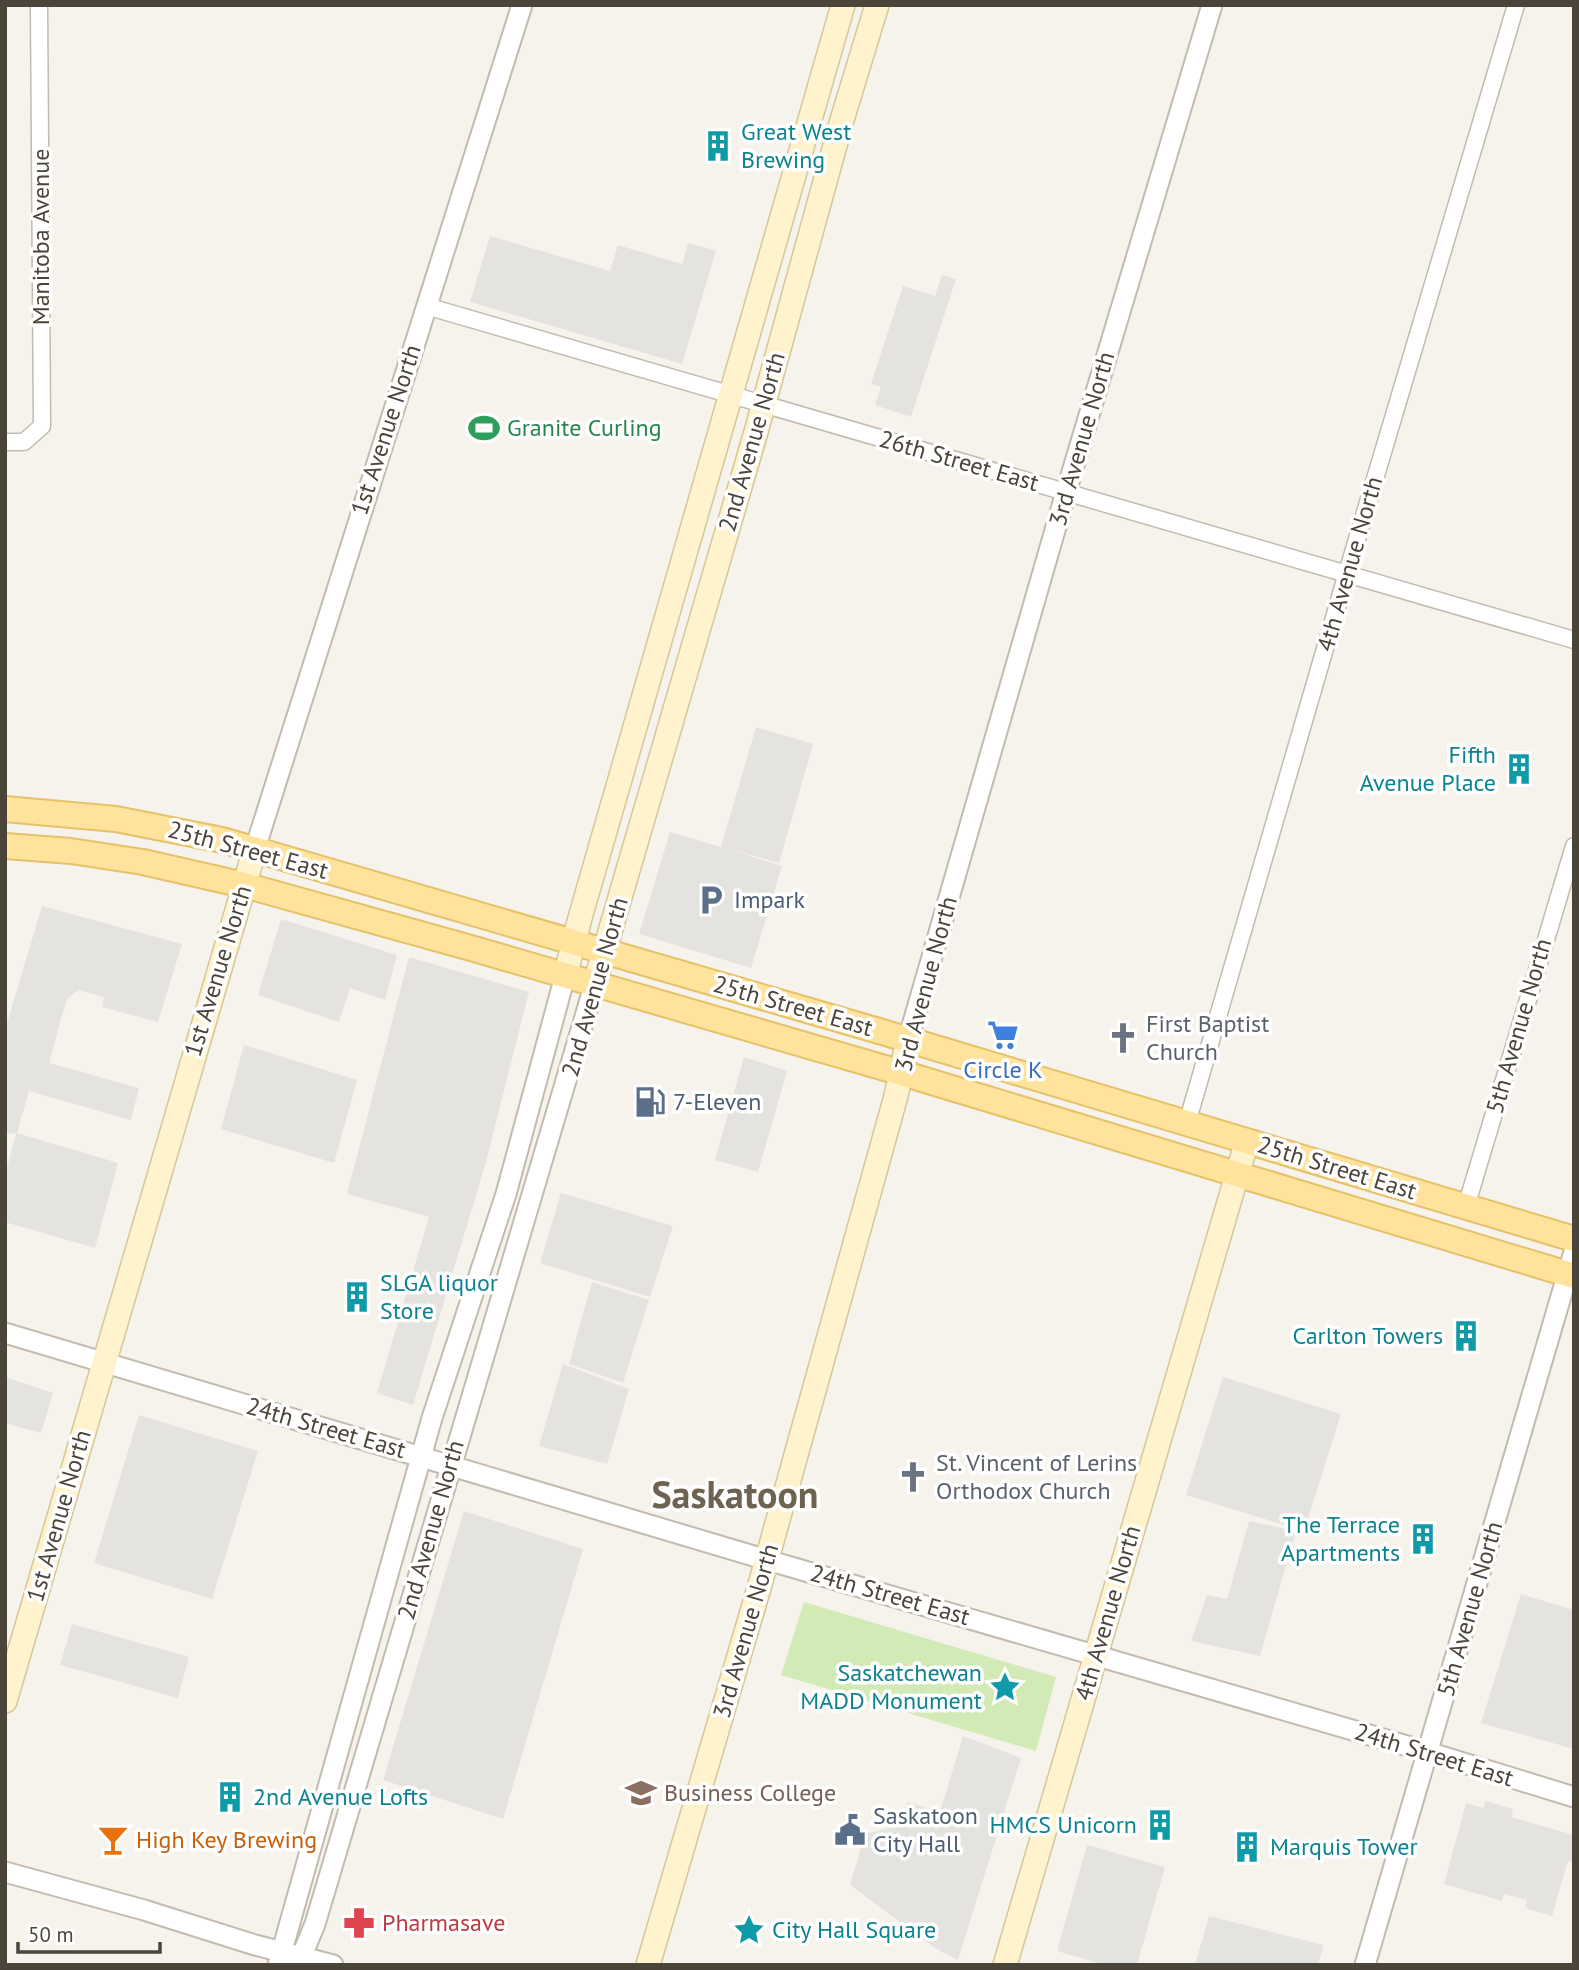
<svg xmlns="http://www.w3.org/2000/svg" width="1579" height="1970" font-family="'PT Sans',sans-serif">
<style>
.green{fill:#d2eab5}
.parking{fill:#e5e3e0}
.lines{fill:none;stroke-linecap:round;stroke-linejoin:round}
.minor-casing{stroke:#c2bbae;stroke-width:19}
.tertiary-casing{stroke:#c2bbae;stroke-width:23}
.secondary-casing{stroke:#d6c79b;stroke-width:26}
.primary-casing{stroke:#e6c16a;stroke-width:28}
.minor{stroke:#fff;stroke-width:16}
.tertiary{stroke:#fff;stroke-width:19}
.secondary{stroke:#fff3cd;stroke-width:23}
.primary{stroke:#ffe39c;stroke-width:24}
.labels{text-anchor:middle;stroke-width:7;stroke-linejoin:round;paint-order:stroke}
.culture-label{font-size:24px;fill:#0d838f;stroke:#fff;text-anchor:start}
.street-label{font-size:24px;fill:#4b4439;stroke:#fff}
.leisure-label{font-size:24px;fill:#27864d;stroke:#fff;text-anchor:start}
.service-label{font-size:24px;fill:#4e5e75;stroke:#fff;text-anchor:start}
.worship-label{font-size:24px;fill:#5b616d;stroke:#fff;text-anchor:start}
.shop-label{font-size:24px;fill:#366cbe;stroke:#fff}
.education-label{font-size:24px;fill:#785e54;stroke:#fff;text-anchor:start}
.food-label{font-size:24px;fill:#c56008;stroke:#fff;text-anchor:start}
.health-label{font-size:24px;fill:#be3a42;stroke:#fff;text-anchor:start}
.town-label{font-size:38px;font-weight:bold;fill:#6e6250;stroke:#fff}
</style>
<rect width="100%" height="100%" fill="#f6f3ec"/>
<path class="green" d="M 804,1602 L 1056,1677 L 1036,1751 L 781,1675 Z"/>
<path class="parking" d="M 490,236 L 610,271 L 618,245 L 682,264 L 688,243 L 716,251 L 682,364 L 470,302 Z
M 942,275 L 956,279 L 911,417 L 875,405 L 881,387 L 871,384 L 903,286 L 935,296 Z
M 756,727 L 813,744 L 779,863 L 725,848 L 782,866 L 751,968 L 639,934 L 670,832 L 721,847 Z
M 42,906 L 182,944 L 158,1022 L 102,1007 L 104,997 L 79,990 L 68,998 L 63,1012 L 49,1063 L 139,1088 L 131,1120 L 29,1091 L 17,1133 L 118,1163 L 95,1248 L 5,1222 L 5,1175 L 16,1134 L 5,1133 L 5,1030 Z
M 281,919 L 397,955 L 385,1000 L 350,988 L 339,1022 L 258,995 Z
M 409,957 L 529,992 L 486,1162 L 413,1405 L 377,1393 L 429,1217 L 347,1194 Z
M 244,1045 L 357,1080 L 334,1163 L 221,1129 Z
M 744,1057 L 787,1071 L 758,1172 L 715,1160 Z
M 561,1193 L 673,1226 L 650,1297 L 540,1263 Z
M 592,1282 L 649,1300 L 623,1383 L 569,1364 Z
M 563,1364 L 629,1389 L 607,1464 L 539,1446 Z
M 5,1377 L 53,1393 L 41,1433 L 5,1423 Z
M 1223,1377 L 1341,1414 L 1304,1531 L 1186,1495 Z
M 139,1415 L 258,1451 L 212,1599 L 94,1563 Z
M 464,1511 L 583,1549 L 503,1819 L 383,1780 Z
M 1249,1521 L 1296,1531 L 1260,1656 L 1191,1641 L 1207,1595 L 1227,1599 Z
M 1521,1594 L 1574,1610 L 1574,1749 L 1481,1723 Z
M 72,1624 L 189,1657 L 178,1698 L 60,1665 Z
M 963,1736 L 1021,1758 L 958,1960 L 935,1948 L 850,1885 L 865,1834 L 899,1826 L 907,1802 L 940,1812 Z
M 1486,1801 L 1513,1809 L 1511,1817 L 1574,1835 L 1574,1862 L 1568,1861 L 1552,1916 L 1525,1908 L 1527,1900 L 1504,1894 L 1502,1901 L 1444,1884 L 1466,1803 L 1483,1808 Z
M 1087,1845 L 1165,1867 L 1137,1965 L 1105,1965 L 1057,1951 Z
M 1209,1916 L 1324,1945 L 1318,1965 L 1195,1965 Z"/>
<g class="lines">
<defs>
<path id="minor" d="M 426,306 L 1574,640
M 5,442 L 24,442 L 42,426 L 39,5
M 1187,1123 L 1347,573 L 1516,5
M 1466,1207 L 1574,846"/>
<path id="tertiary" d="M 255,849 L 522,5
M 908,1040 L 1066,492 L 1212,5
M 5,1333 L 767,1560 L 1428,1752 L 1574,1797
M 5,1872 L 144,1910 L 255,1945 L 333,1965
M 278,1965 L 432,1418 L 506,1194 L 565,976
M 298,1965 L 315,1924 L 595,983
M 1365,1965 L 1574,1252"/>
<path id="secondary" d="M 565,976 L 580,918 L 843,5
M 595,983 L 756,432 L 842,120 L 877,5
M 5,1701 L 255,849
M 648,1965 L 759,1588 L 896,1096 L 908,1040
M 1005,1965 L 1247,1141"/>
<path id="primary" d="M 5,809 L 116,819 L 222,840 L 879,1031 L 1574,1239
M 5,846 L 71,851 L 143,862 L 244,885 L 471,948 L 902,1073 L 1574,1276"/>
</defs>
<use href="#minor" class="minor-casing"/>
<use href="#tertiary" class="tertiary-casing"/>
<use href="#secondary" class="secondary-casing"/>
<use href="#primary" class="primary-casing"/>
<use href="#minor" class="minor"/>
<use href="#tertiary" class="tertiary"/>
<use href="#secondary" class="secondary"/>
<use href="#primary" class="primary"/>
</g>
<defs>
<symbol id="building-bare" viewBox="-9 -9 18 18"><path d="M-4-6H4V6H1V3H-1V6H-4ZM-2.5-4.3h1.7v1.8h-1.7ZM.8-4.3h1.7v1.8H.8ZM-2.5-1h1.7V.8h-1.7ZM.8-1h1.7V.8H.8Z" fill="#0f9aa8" stroke="#fff" stroke-width="2.5" paint-order="stroke"/></symbol>
<symbol id="stadium-bare" viewBox="-9 -9 18 18"><path d="M0-5a6.5 5 0 1 0 0 10a6.5 5 0 1 0 0-10ZM-3.5-1.8h7v3.6h-7Z" fill="#2e9e5b" stroke="#fff" stroke-width="2.5" paint-order="stroke"/></symbol>
<symbol id="parking-bare" viewBox="-9 -9 18 18"><path d="M-3.5-5.5H1a3.5 3.5 0 0 1 0 7H-1V5.5H-3.5ZM-1-3.4V-.6H.8a1.4 1.4 0 0 0 0-2.8Z" fill="#5c6f8a" stroke="#fff" stroke-width="2.5" paint-order="stroke"/></symbol>
<symbol id="supermarket-bare" viewBox="-9 -9 18 18"><path d="M-6-5.5h2.5l.6 2H6L4.5 2H-2.5L-4.4-4H-6ZM-1.5 3.2a1.3 1.3 0 1 0 .1 0ZM3 3.2a1.3 1.3 0 1 0 .1 0Z" fill="#3f7fe0" stroke="#fff" stroke-width="2.5" paint-order="stroke"/></symbol>
<symbol id="church-bare" viewBox="-9 -9 18 18"><path d="M-1.2-6h2.4v3.5h3.3v2.4h-3.3V6h-2.4V-.1h-3.3v-2.4h3.3Z" fill="#6b7280" stroke="#fff" stroke-width="2.5" paint-order="stroke"/></symbol>
<symbol id="fuel-bare" viewBox="-9 -9 18 18"><path d="M-5.5-6h7V0h2V4h1.3V-2.5L3-4.5l.8-.8L6-3V5H2.5V1h-1V6h-7ZM-4.2-4.7v3.2H.2V-4.7Z" fill="#5c6f8a" stroke="#fff" stroke-width="2.5" paint-order="stroke"/></symbol>
<symbol id="sight-bare" viewBox="-9 -9 18 18"><path d="M0-6L1.8-2.2L6-1.7L2.9 1.2L3.7 5.4L0 3.3L-3.7 5.4L-2.9 1.2L-6-1.7L-1.8-2.2Z" fill="#0f9aa8" stroke="#fff" stroke-width="2.5" paint-order="stroke"/></symbol>
<symbol id="university-bare" viewBox="-9 -9 18 18"><path d="M0-5L7-2L0 1L-7-2ZM-4 1L0 2.5L4 1V4Q0 6-4 4Z" fill="#8d6e63" stroke="#fff" stroke-width="2.5" paint-order="stroke"/></symbol>
<symbol id="civic-bare" viewBox="-9 -9 18 18"><path d="M-.6-6.5H3V-4.5H.6V-3L4-1V1h2V6H-6V1h2V-1L-.6-3ZM-1.2 2.5V6h2.4V2.5Z" fill="#5c6f8a" stroke="#fff" stroke-width="2.5" paint-order="stroke"/></symbol>
<symbol id="bar-bare" viewBox="-9 -9 18 18"><path d="M-6-5H6L.8 .8V4.5H3.5V6h-7V4.5H-.8V.8Z" fill="#e8710a" stroke="#fff" stroke-width="2.5" paint-order="stroke"/></symbol>
<symbol id="pharmacy-bare" viewBox="-9 -9 18 18"><path d="M-2-6h4v4h4v4h-4v4h-4v-4h-4v-4h4Z" fill="#e0444e" stroke="#fff" stroke-width="2.5" paint-order="stroke"/></symbol>
</defs>
<g fill-rule="evenodd">
<use href="#building-bare" x="696" y="124" width="44" height="44"/>
<use href="#stadium-bare" x="462" y="406" width="44" height="44"/>
<use href="#building-bare" x="1497" y="747" width="44" height="44"/>
<use href="#parking-bare" x="689" y="878" width="44" height="44"/>
<use href="#supermarket-bare" x="981" y="1013" width="44" height="44"/>
<use href="#church-bare" x="1101" y="1016" width="44" height="44"/>
<use href="#fuel-bare" x="628" y="1080" width="44" height="44"/>
<use href="#building-bare" x="335" y="1275" width="44" height="44"/>
<use href="#building-bare" x="1444" y="1314" width="44" height="44"/>
<use href="#church-bare" x="891" y="1455" width="44" height="44"/>
<use href="#building-bare" x="1401" y="1517" width="44" height="44"/>
<use href="#sight-bare" x="983" y="1665" width="44" height="44"/>
<use href="#university-bare" x="619" y="1771" width="44" height="44"/>
<use href="#building-bare" x="208" y="1775" width="44" height="44"/>
<use href="#building-bare" x="1138" y="1803" width="44" height="44"/>
<use href="#civic-bare" x="828" y="1808" width="44" height="44"/>
<use href="#bar-bare" x="91" y="1818" width="44" height="44"/>
<use href="#building-bare" x="1225" y="1825" width="44" height="44"/>
<use href="#pharmacy-bare" x="337" y="1901" width="44" height="44"/>
<use href="#sight-bare" x="727" y="1908" width="44" height="44"/>
</g>
<g class="labels">
<g class="culture-label">
<text x="741" y="140">Great West<tspan x="741" dy="28">Brewing</tspan></text>
<text x="1496" y="763" text-anchor="end">Fifth<tspan x="1496" dy="28">Avenue Place</tspan></text>
<text x="380" y="1291">SLGA liquor<tspan x="380" dy="28">Store</tspan></text>
<text x="1443" y="1344" text-anchor="end">Carlton Towers</text>
<text x="1400" y="1533" text-anchor="end">The Terrace<tspan x="1400" dy="28">Apartments</tspan></text>
<text x="982" y="1681" text-anchor="end">Saskatchewan<tspan x="982" dy="28">MADD Monument</tspan></text>
<text x="253" y="1805">2nd Avenue Lofts</text>
<text x="1137" y="1833" text-anchor="end">HMCS Unicorn</text>
<text x="1270" y="1855">Marquis Tower</text>
<text x="772" y="1938">City Hall Square</text>
</g>
<g class="street-label">
<text transform="translate(41 237) rotate(-90)" y="8">Manitoba Avenue</text>
<text transform="translate(386 430) rotate(-72)" y="8">1st Avenue North</text>
<text transform="translate(1082 439) rotate(-74)" y="8">3rd Avenue North</text>
<text transform="translate(752 442) rotate(-74)" y="8">2nd Avenue North</text>
<text transform="translate(959 461) rotate(16)" y="8">26th Street East</text>
<text transform="translate(1350 564) rotate(-74)" y="8">4th Avenue North</text>
<text transform="translate(248 850) rotate(15)" y="8">25th Street East</text>
<text transform="translate(218 971) rotate(-73)" y="8">1st Avenue North</text>
<text transform="translate(926 984) rotate(-75)" y="8">3rd Avenue North</text>
<text transform="translate(595 987) rotate(-74)" y="8">2nd Avenue North</text>
<text transform="translate(793 1006) rotate(16)" y="8">25th Street East</text>
<text transform="translate(1519 1026) rotate(-74)" y="8">5th Avenue North</text>
<text transform="translate(1337 1168) rotate(17)" y="8">25th Street East</text>
<text transform="translate(326 1428) rotate(16)" y="8">24th Street East</text>
<text transform="translate(59 1516) rotate(-74)" y="8">1st Avenue North</text>
<text transform="translate(431 1530) rotate(-74)" y="8">2nd Avenue North</text>
<text transform="translate(890 1595) rotate(16)" y="8">24th Street East</text>
<text transform="translate(1470 1609) rotate(-74)" y="8">5th Avenue North</text>
<text transform="translate(1108 1613) rotate(-74)" y="8">4th Avenue North</text>
<text transform="translate(746 1631) rotate(-74)" y="8">3rd Avenue North</text>
<text transform="translate(1434 1755) rotate(17)" y="8">24th Street East</text>
</g>
<g class="leisure-label">
<text x="507" y="436">Granite Curling</text>
</g>
<g class="service-label">
<text x="734" y="908">Impark</text>
<text x="673" y="1110">7-Eleven</text>
<text x="873" y="1824">Saskatoon<tspan x="873" dy="28">City Hall</tspan></text>
</g>
<g class="worship-label">
<text x="1146" y="1032">First Baptist<tspan x="1146" dy="28">Church</tspan></text>
<text x="936" y="1471">St. Vincent of Lerins<tspan x="936" dy="28">Orthodox Church</tspan></text>
</g>
<g class="shop-label">
<text x="1003" y="1078">Circle K</text>
</g>
<g class="education-label">
<text x="664" y="1801">Business College</text>
</g>
<g class="food-label">
<text x="136" y="1848">High Key Brewing</text>
</g>
<g class="health-label">
<text x="382" y="1931">Pharmasave</text>
</g>
<g class="town-label">
<text x="735" y="1508">Saskatoon</text>
</g>
</g>
<rect width="1579" height="1970" fill="none" stroke="#4b4439" stroke-width="14"/>
<path d="M18 1942v10h142v-10" fill="none" stroke="#4b4439" stroke-width="3.5"/>
<text x="28" y="1942" font-size="21" fill="#4b4439" stroke="#ffffff" stroke-width="5" paint-order="stroke">50 m</text>
</svg>
